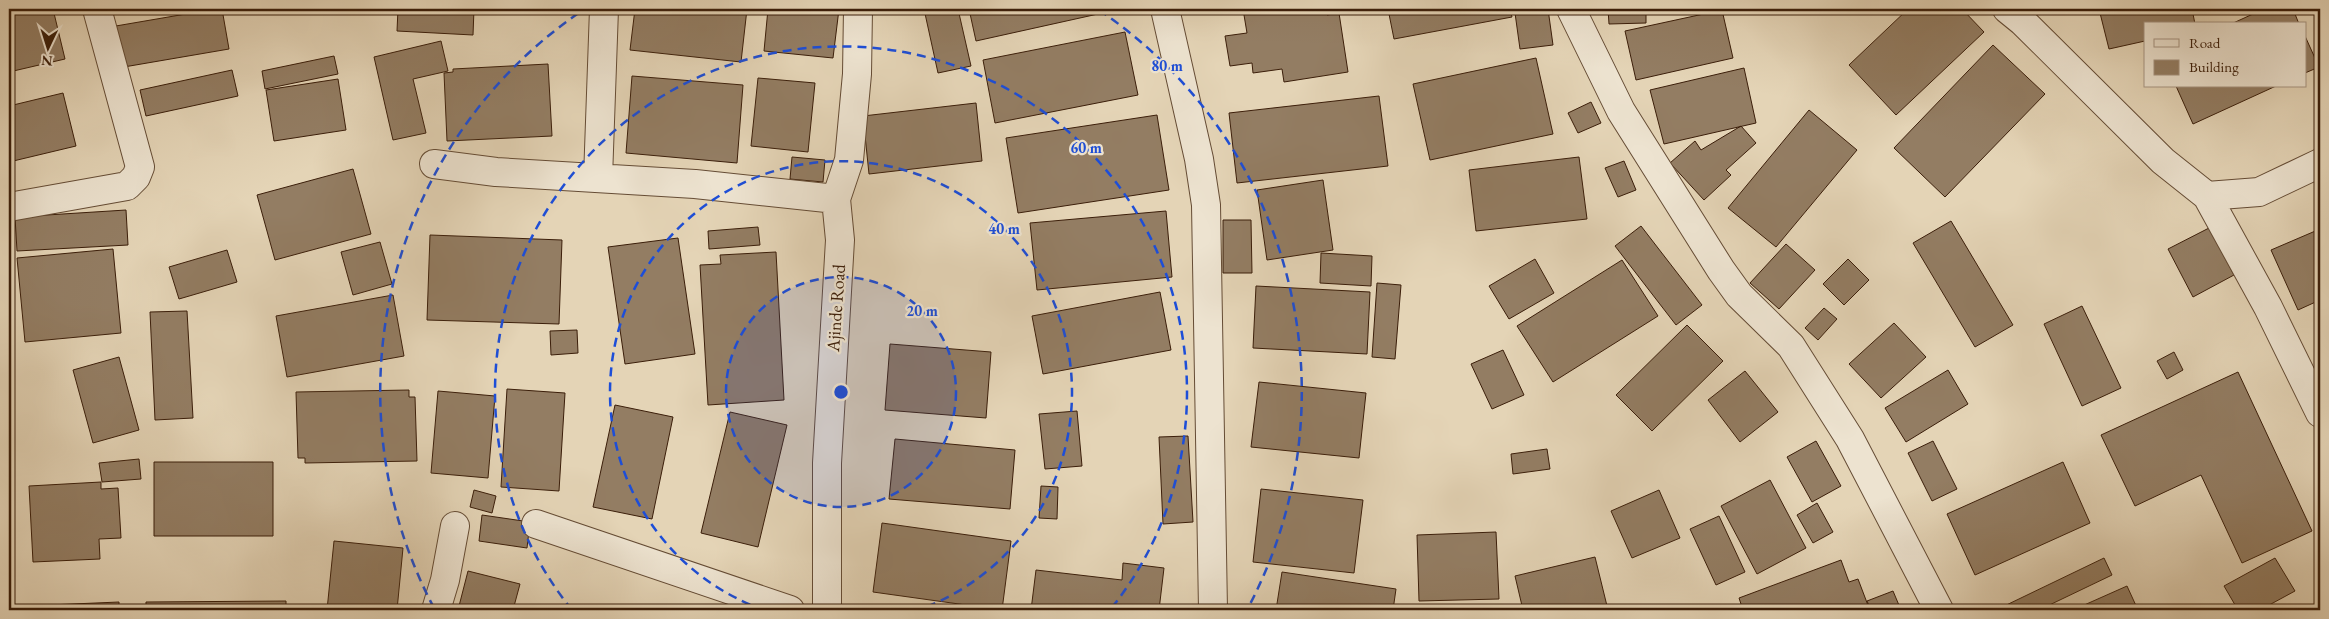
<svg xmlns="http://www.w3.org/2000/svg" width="2329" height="619" font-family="'EB Garamond',serif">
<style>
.building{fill:#937d63;stroke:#3b1e0a}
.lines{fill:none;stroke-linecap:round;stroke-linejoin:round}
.minor-casing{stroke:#654c35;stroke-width:30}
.minor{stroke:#ede3d0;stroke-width:28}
.ring{fill:none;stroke:#1d4ed8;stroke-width:2.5;stroke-dasharray:9 6}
.labels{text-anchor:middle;stroke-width:4.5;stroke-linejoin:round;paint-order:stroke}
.street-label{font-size:18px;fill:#3b1e0a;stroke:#ede3d0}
.centre{fill:#1d4ed8;stroke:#ede3d0;stroke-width:2.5}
.ring-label{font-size:15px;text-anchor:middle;font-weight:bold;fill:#1d4ed8;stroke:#ede3d0;stroke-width:4.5;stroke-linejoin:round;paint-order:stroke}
</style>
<rect width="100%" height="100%" fill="#e4d4b6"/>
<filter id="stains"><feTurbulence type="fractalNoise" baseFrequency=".004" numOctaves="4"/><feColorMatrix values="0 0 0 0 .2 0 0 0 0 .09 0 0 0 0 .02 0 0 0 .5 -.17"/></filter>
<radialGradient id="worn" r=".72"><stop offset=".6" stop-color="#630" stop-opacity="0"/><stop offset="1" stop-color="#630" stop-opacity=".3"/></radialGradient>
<path class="building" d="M 9,9 L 53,9 L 65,59 L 9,72 Z
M 215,9 L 222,9 L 229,49 L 118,68 L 110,27 Z
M 398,9 L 474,9 L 473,35 L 397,31 Z
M 635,9 L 747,9 L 741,62 L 630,50 Z
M 768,9 L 839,9 L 833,58 L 764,51 Z
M 924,9 L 958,9 L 971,66 L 938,73 Z
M 969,9 L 1116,9 L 1116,10 L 976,41 Z
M 1243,9 L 1326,9 L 1327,15 L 1339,13 L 1348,72 L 1284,82 L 1282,69 L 1253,73 L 1252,63 L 1230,66 L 1225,36 L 1247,33 Z
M 1388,9 L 1510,9 L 1512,17 L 1394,39 Z
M 1548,9 L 1553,45 L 1520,49 L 1515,13 Z
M 1608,9 L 1646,9 L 1646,23 L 1609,24 Z
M 1908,9 L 1962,9 L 1984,32 L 1896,115 L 1849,65 Z
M 2099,9 L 2192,9 L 2195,24 L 2145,24 L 2145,41 L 2109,49 Z
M 2264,9 L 2293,9 L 2299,24 L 2231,24 Z
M 1722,10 L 1733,58 L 1636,80 L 1625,31 Z
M 1125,32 L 1138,95 L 995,123 L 983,60 Z
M 2305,36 L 2319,67 L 2305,73 Z
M 441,41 L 448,71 L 413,79 L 426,133 L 393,140 L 374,57 Z
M 1993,45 L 2045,94 L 1945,197 L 1894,148 Z
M 334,56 L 338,74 L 265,89 L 262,71 Z
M 1536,58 L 1553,134 L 1430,160 L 1413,84 Z
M 548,64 L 552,136 L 447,141 L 444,73 L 453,72 L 453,69 Z
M 1744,68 L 1756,123 L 1664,144 L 1650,90 Z
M 232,70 L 238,96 L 146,116 L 140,90 Z
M 632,76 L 743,85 L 737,163 L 626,153 Z
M 758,78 L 815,83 L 808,152 L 751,146 Z
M 338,79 L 346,130 L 274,141 L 266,90 Z
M 2176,86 L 2276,86 L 2193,124 Z
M 63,93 L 76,146 L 9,162 L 9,106 Z
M 1379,96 L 1388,166 L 1237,183 L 1229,113 Z
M 1591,102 L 1601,123 L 1578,133 L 1568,113 Z
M 976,103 L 982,161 L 869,174 L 863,116 Z
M 1809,110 L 1857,150 L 1776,247 L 1728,208 Z
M 1157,115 L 1169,190 L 1018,213 L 1006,138 Z
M 1741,126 L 1756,143 L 1726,170 L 1731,175 L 1704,200 L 1670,163 L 1695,141 L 1701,150 Z
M 792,157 L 825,160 L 823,182 L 790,179 Z
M 1579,157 L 1587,219 L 1476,231 L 1469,170 Z
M 1624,161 L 1636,190 L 1618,197 L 1605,168 Z
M 353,169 L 371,234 L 275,260 L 257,195 Z
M 1323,180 L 1333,250 L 1267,260 L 1257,190 Z
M 126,210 L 128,245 L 17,251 L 15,217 Z
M 1166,211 L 1172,277 L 1037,290 L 1030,223 Z
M 1223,220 L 1251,220 L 1252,273 L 1223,273 Z
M 1951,221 L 2013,325 L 1975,347 L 1913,243 Z
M 1641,226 L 1702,305 L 1676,325 L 1615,246 Z
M 758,227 L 760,245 L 709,249 L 708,231 Z
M 2209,228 L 2234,275 L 2193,297 L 2168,249 Z
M 2320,229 L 2320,300 L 2298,310 L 2271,250 Z
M 430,235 L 562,240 L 559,324 L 427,320 Z
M 678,238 L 695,354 L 625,364 L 608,247 Z
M 380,242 L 392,284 L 353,295 L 341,252 Z
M 1786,244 L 1815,270 L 1779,309 L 1750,283 Z
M 113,249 L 121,333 L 25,342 L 17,258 Z
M 227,250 L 237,282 L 179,299 L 169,267 Z
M 776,252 L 784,400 L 708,405 L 700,265 L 721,264 L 720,255 Z
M 1321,253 L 1372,256 L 1371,286 L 1320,283 Z
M 1535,259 L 1554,293 L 1509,319 L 1489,286 Z
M 1848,259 L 1869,280 L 1844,305 L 1823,284 Z
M 1622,260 L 1658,316 L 1553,382 L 1517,326 Z
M 1377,283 L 1401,285 L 1395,359 L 1372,357 Z
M 1256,286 L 1370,292 L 1367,354 L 1253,348 Z
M 1160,292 L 1171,350 L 1043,374 L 1032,316 Z
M 393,295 L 404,356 L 287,377 L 276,316 Z
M 2082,306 L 2121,388 L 2082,406 L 2044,324 Z
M 1824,308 L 1837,319 L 1818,340 L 1805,328 Z
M 187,311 L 193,418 L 155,420 L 150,312 Z
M 1894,323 L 1926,357 L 1881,398 L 1849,364 Z
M 1687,325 L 1723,361 L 1652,431 L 1616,395 Z
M 577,330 L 578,353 L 551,355 L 550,331 Z
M 890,344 L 991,352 L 986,418 L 885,410 Z
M 1503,350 L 1524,395 L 1492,409 L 1471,364 Z
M 2174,352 L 2183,370 L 2167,379 L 2157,361 Z
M 119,357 L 139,430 L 93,443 L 73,370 Z
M 1948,370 L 1968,404 L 1906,442 L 1885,408 Z
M 1745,371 L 1778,412 L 1740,442 L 1708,400 Z
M 2238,372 L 2312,531 L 2242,563 L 2201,475 L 2135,506 L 2101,435 Z
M 1259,382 L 1366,393 L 1359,458 L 1251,447 Z
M 507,389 L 565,393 L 559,491 L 501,487 Z
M 409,390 L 409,397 L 415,397 L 417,461 L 305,463 L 305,458 L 298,458 L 296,392 Z
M 438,391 L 495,396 L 488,478 L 431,473 Z
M 615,405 L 673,417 L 652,519 L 593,507 Z
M 1077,411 L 1082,466 L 1045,469 L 1039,414 Z
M 730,412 L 787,425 L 758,547 L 701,533 Z
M 1188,436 L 1193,522 L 1163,524 L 1159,437 Z
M 895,439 L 1015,450 L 1010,509 L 889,499 Z
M 1816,441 L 1841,486 L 1812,502 L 1787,457 Z
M 1933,441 L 1957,489 L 1932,501 L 1908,453 Z
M 1547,449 L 1550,469 L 1513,474 L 1511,454 Z
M 139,459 L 141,479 L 102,482 L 99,463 Z
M 154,462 L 273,462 L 273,536 L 154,536 Z
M 2063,462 L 2090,523 L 1975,575 L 1947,514 Z
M 1770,480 L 1806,548 L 1757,574 L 1721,506 Z
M 101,482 L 101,489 L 118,488 L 121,538 L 99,539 L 100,559 L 33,562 L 29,486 Z
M 1041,486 L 1058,487 L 1057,519 L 1039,518 Z
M 1261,489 L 1363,500 L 1354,573 L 1253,562 Z
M 474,490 L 496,496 L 492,513 L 470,507 Z
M 1659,490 L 1680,538 L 1632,558 L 1611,511 Z
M 1817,503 L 1833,532 L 1813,543 L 1797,515 Z
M 482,515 L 530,522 L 527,548 L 479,541 Z
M 1719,516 L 1745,572 L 1716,585 L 1690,529 Z
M 882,523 L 1011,541 L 1002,610 L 873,592 Z
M 1496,532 L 1499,599 L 1419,601 L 1417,535 Z
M 334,541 L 403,548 L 397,610 L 327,610 Z
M 1595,557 L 1608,610 L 1523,610 L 1515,576 Z
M 2104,558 L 2112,575 L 2039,610 L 1996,610 Z
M 2275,558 L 2295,591 L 2260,610 L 2238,610 L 2224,586 Z
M 1841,560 L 1849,582 L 1858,579 L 1869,608 L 1863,610 L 1743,610 L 1739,598 Z
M 1123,563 L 1164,568 L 1159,610 L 1031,610 L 1036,570 L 1122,580 Z
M 468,571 L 520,584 L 513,610 L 458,610 Z
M 1282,572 L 1396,589 L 1393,610 L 1276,610 Z
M 2127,586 L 2138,610 L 2073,610 Z
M 1893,591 L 1901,610 L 1871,610 L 1867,601 Z
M 286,601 L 286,610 L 146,610 L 146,602 Z
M 119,602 L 119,610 L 49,610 L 49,605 Z"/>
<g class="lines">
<defs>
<path id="minor" d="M 1165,9 L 1199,159 L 1206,205 L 1213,610
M 1571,9 L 1621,111 L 1721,270 L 1739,295 L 1791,346 L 1850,439 L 1939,610
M 2007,9 L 2023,22 L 2163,161 L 2207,196 L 2268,307 L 2320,413
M 434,164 L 496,172 L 695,184 L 836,199
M 598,178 L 604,9
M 2207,196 L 2259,192 L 2320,163
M 9,207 L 127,186 L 136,177 L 140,167 L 97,9
M 536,524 L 790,610
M 436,610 L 445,580 L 455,526
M 827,610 L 827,463 L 840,240 L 836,199 L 849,160 L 857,74 L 858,9"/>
</defs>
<use href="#minor" class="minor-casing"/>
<use href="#minor" class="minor"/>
</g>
<circle cx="841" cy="392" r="115" fill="#1d4ed8" fill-opacity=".12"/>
<g class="ring">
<circle cx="841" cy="392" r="115"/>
<path d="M764 610A231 231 0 1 1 918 610"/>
<path d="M572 610A346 346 0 1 1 1110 610"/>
<path d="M434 608A461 461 0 0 1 583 10M1099 10A461 461 0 0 1 1248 608"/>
</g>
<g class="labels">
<g class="street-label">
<text transform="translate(836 308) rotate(-86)" y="6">Ajinde Road</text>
</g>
</g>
<circle cx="841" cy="392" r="8" class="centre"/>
<g class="ring-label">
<text x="1167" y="71">80 m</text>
<text x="1086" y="153">60 m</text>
<text x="1004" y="234">40 m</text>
<text x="922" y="316">20 m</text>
</g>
<rect width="2329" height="619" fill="none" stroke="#e4d4b6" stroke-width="30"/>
<rect x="10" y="10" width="2309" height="599" fill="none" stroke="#3b1e0a" stroke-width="2.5"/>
<rect x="15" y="15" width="2299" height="589" fill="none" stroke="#3b1e0a"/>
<rect x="2144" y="22" width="162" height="65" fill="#ede3d0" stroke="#a69481"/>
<rect x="2154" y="39" width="25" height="8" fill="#ede3d0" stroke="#a69481"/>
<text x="2189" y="48" font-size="15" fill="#3b1e0a">Road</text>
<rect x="2154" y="60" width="25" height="15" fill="#937d63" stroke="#a69481"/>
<text x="2189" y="72" font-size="15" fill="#3b1e0a">Building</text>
<g transform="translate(48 48) rotate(184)" stroke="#ede3d0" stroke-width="4" paint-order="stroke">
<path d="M0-4L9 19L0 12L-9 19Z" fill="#3b1e0a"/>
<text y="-8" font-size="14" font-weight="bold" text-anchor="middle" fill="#3b1e0a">N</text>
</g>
<rect width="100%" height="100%" filter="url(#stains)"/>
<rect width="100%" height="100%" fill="url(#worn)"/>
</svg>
